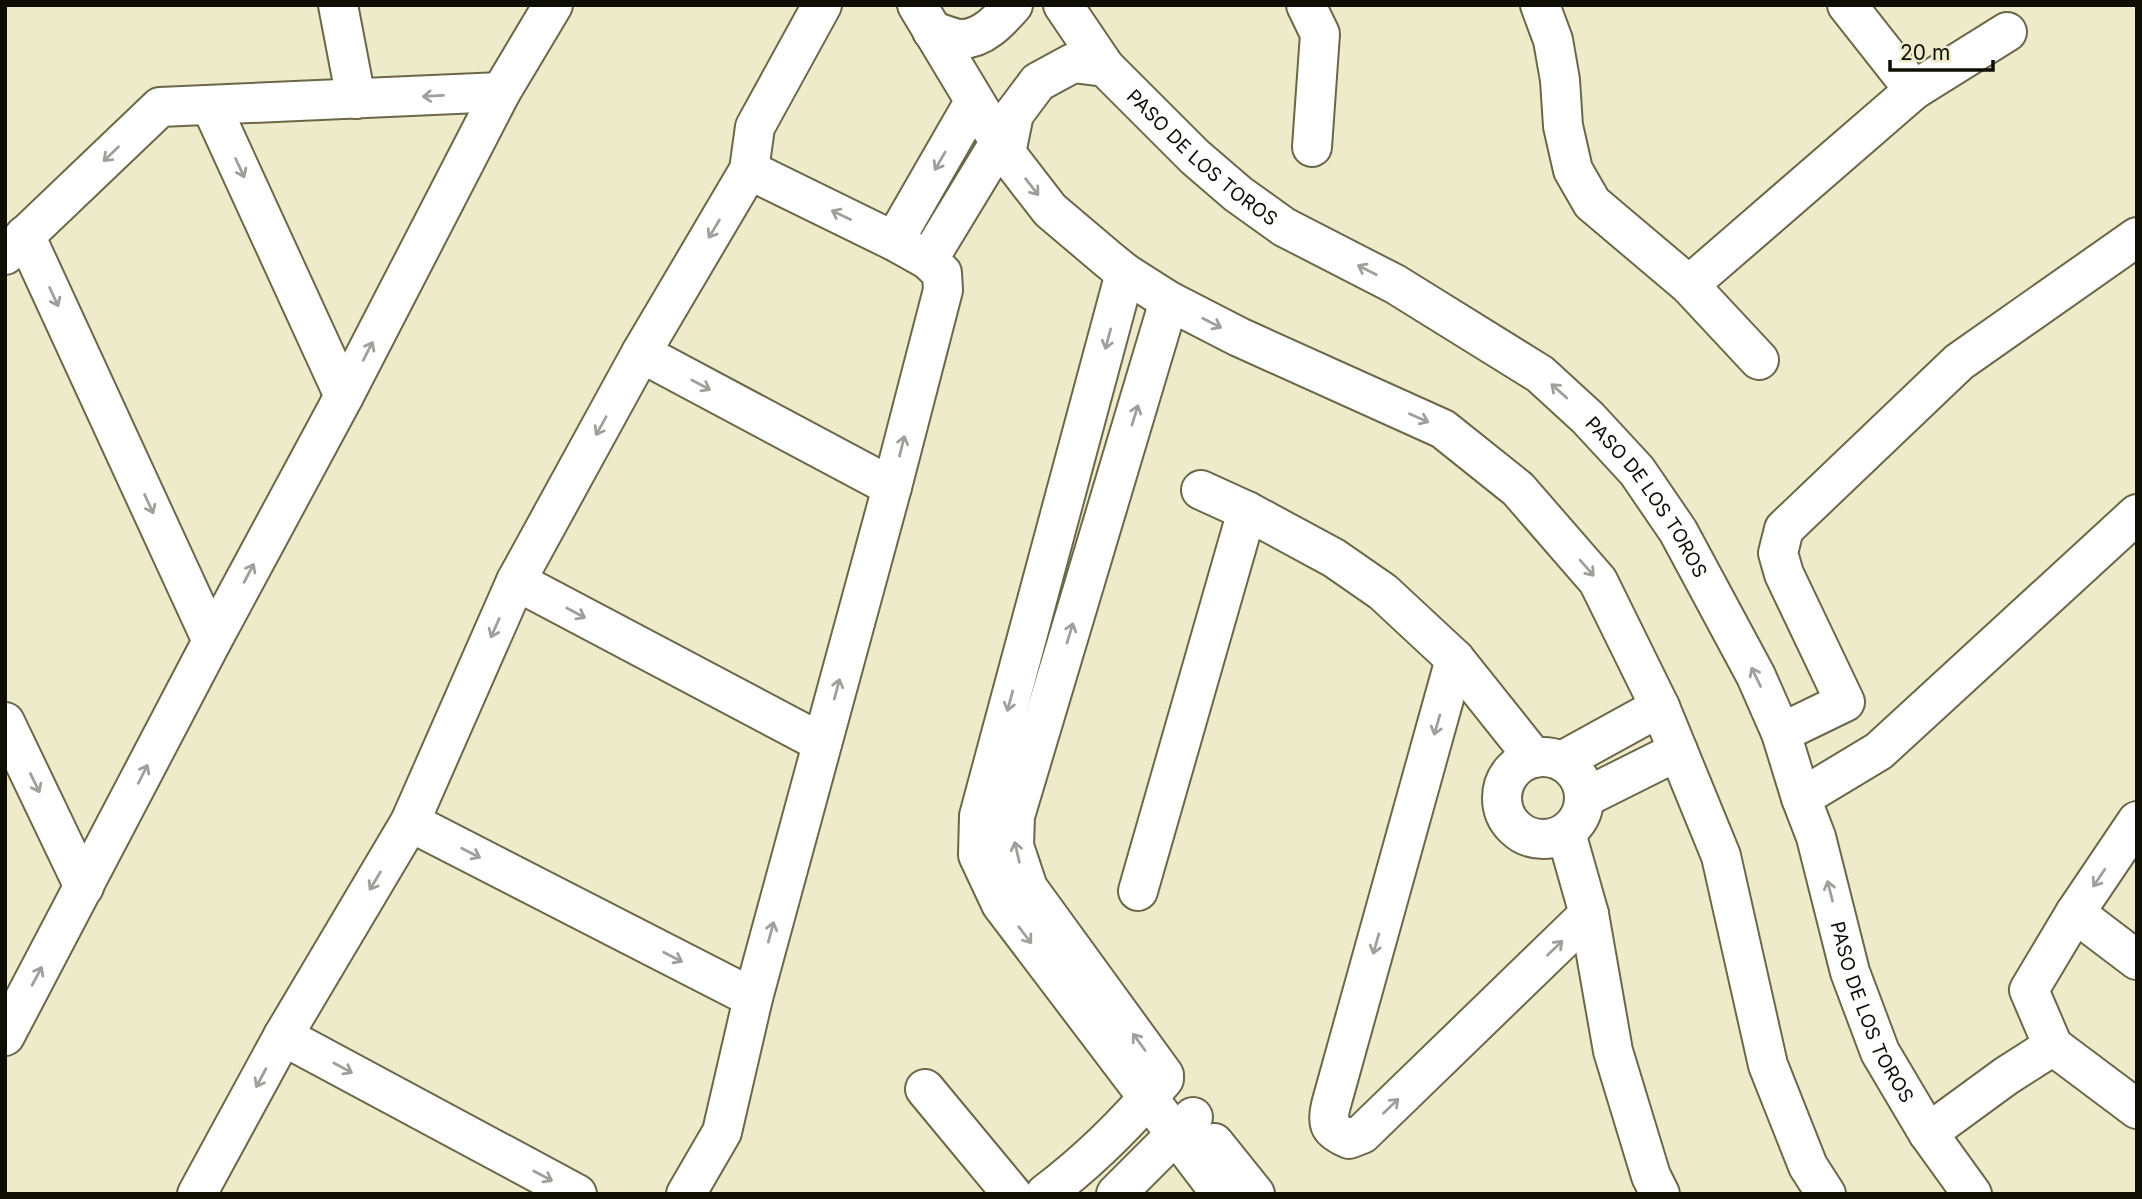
<svg xmlns="http://www.w3.org/2000/svg" width="2142" height="1199" font-family="Inter,sans-serif">
<style>
.lines{fill:none;stroke-linecap:round;stroke-linejoin:round}
.minor-casing{stroke:#6a6849;stroke-width:42}
.minor{stroke:#fff;stroke-width:38}
.oneway{stroke:#9f9f9b}
.labels{text-anchor:middle;stroke-width:5;stroke-linejoin:round;paint-order:stroke}
.street-label{font-size:19px;fill:#0f0e04;stroke:#edebc9}
</style>
<rect width="100%" height="100%" fill="#edebc9"/>
<g class="lines">
<defs>
<g id="minor">
<path d="M 338,5 L 356,99"/>
<path d="M 917,5 L 1006,153 L 1050,210 L 1109,260 L 1125,273 L 1169,301 L 1239,337 L 1443,429 L 1518,489 L 1598,581 L 1660,707 L 1721,856 L 1768,1065 L 1808,1166 L 1826,1194"/>
<path id="s1" d="M 1063,5 L 1105,67 L 1195,157 L 1238,194 L 1284,227 L 1395,284 L 1540,374 L 1588,418 L 1637,471 L 1678,531 L 1756,676 L 1781,733 L 1801,798 L 1816,837 L 1850,972 L 1880,1052 L 1928,1133 L 1972,1194"/>
<path d="M 1306,5 L 1320,34 L 1312,147"/>
<path d="M 1540,5 L 1553,40 L 1560,80 L 1563,126 L 1573,170 L 1592,203 L 1689,285 L 1759,360"/>
<path d="M 1847,5 L 1914,90"/>
<path d="M 932,31 C 941,33 951,38 960,39 C 982,40 1000,20 1013,5"/>
<path d="M 211,106 L 344,396"/>
<path d="M 1006,153 L 1014,114 L 1038,82 L 1073,63 L 1105,67"/>
<path d="M 25,235 L 212,641"/>
<path d="M 894,241 L 974,102"/>
<path d="M 5,255 L 160,107 L 501,92"/>
<path d="M 928,260 L 999,143"/>
<path d="M 1125,273 L 979,816 L 978,855 L 1001,904 L 1221,1194"/>
<path d="M 1689,285 L 1914,90 L 2007,32"/>
<path d="M 641,353 L 892,487"/>
<path d="M 1201,490 L 1247,511 L 1334,558 L 1383,592 L 1455,659 L 1534,758"/>
<path d="M 516,581 L 822,743"/>
<path d="M 1455,659 L 1331,1105 C 1326,1125 1330,1131 1349,1139 L 1362,1134 L 1589,914"/>
<path d="M 5,722 L 84,887"/>
<path d="M 1781,733 L 1845,702 L 1784,574 L 1778,553 L 1784,529 L 1959,362 L 2137,237"/>
<circle cx="1543" cy="798" r="41"/>
<path d="M 1562,761 L 1660,707"/>
<path d="M 1584,798 L 1678,751"/>
<path d="M 1801,798 L 1879,751 L 2137,514"/>
<path d="M 2137,821 L 2075,913 L 2029,990 L 2053,1046 L 2137,1109"/>
<path d="M 410,822 L 753,998"/>
<path d="M 1566,833 L 1589,914 L 1613,1051 L 1651,1176 L 1660,1194"/>
<path d="M 1138,891 L 1247,511"/>
<path d="M 2075,913 L 2137,960"/>
<path d="M 5,1036 L 212,641 L 344,396 L 501,92 L 553,5"/>
<path d="M 283,1036 L 577,1194"/>
<path d="M 1164,1075 L 1028,888 L 1014,846 L 1015,816 L 1169,301"/>
<path d="M 925,1089 L 1012,1194"/>
<path d="M 1928,1133 L 2006,1076 L 2053,1046"/>
<path d="M 1214,1143 L 1255,1194"/>
<path d="M 197,1194 L 283,1036 L 410,822 L 516,581 L 641,353 L 749,170 L 755,127 L 822,5"/>
<path d="M 686,1194 L 722,1132 L 753,998 L 892,487 L 943,290 L 942,273 L 928,260 L 894,241 L 749,170"/>
<path d="M 1045,1194 C 1089,1161 1129,1121 1164,1079"/>
<path d="M 1116,1194 L 1193,1117"/>
</g>
</defs>
<use href="#minor" class="minor-casing"/>
<use href="#minor" class="minor"/>
</g>
<defs><path id="oneway-shaft" d="M-6 0H5M1.5-3L5.5 0L1.5 3" fill="none" stroke-width="1.6" stroke-linecap="round" stroke-linejoin="round" transform="scale(1.75)"/></defs>
<g class="oneway">
<use href="#oneway-shaft" transform="translate(433 96) rotate(177)"/>
<use href="#oneway-shaft" transform="translate(111 154) rotate(136)"/>
<use href="#oneway-shaft" transform="translate(940 161) rotate(120)"/>
<use href="#oneway-shaft" transform="translate(240 168) rotate(65)"/>
<use href="#oneway-shaft" transform="translate(1032 187) rotate(52)"/>
<use href="#oneway-shaft" transform="translate(841 215) rotate(-154)"/>
<use href="#oneway-shaft" transform="translate(714 229) rotate(121)"/>
<use href="#oneway-shaft" transform="translate(1367 270) rotate(-153)"/>
<use href="#oneway-shaft" transform="translate(54 297) rotate(65)"/>
<use href="#oneway-shaft" transform="translate(1212 323) rotate(27)"/>
<use href="#oneway-shaft" transform="translate(1108 339) rotate(105)"/>
<use href="#oneway-shaft" transform="translate(368 351) rotate(-63)"/>
<use href="#oneway-shaft" transform="translate(701 385) rotate(28)"/>
<use href="#oneway-shaft" transform="translate(1559 391) rotate(-138)"/>
<use href="#oneway-shaft" transform="translate(1135 415) rotate(-73)"/>
<use href="#oneway-shaft" transform="translate(1419 418) rotate(24)"/>
<use href="#oneway-shaft" transform="translate(601 426) rotate(119)"/>
<use href="#oneway-shaft" transform="translate(902 446) rotate(-76)"/>
<use href="#oneway-shaft" transform="translate(149 504) rotate(65)"/>
<use href="#oneway-shaft" transform="translate(1587 568) rotate(49)"/>
<use href="#oneway-shaft" transform="translate(249 573) rotate(-62)"/>
<use href="#oneway-shaft" transform="translate(576 613) rotate(28)"/>
<use href="#oneway-shaft" transform="translate(495 628) rotate(114)"/>
<use href="#oneway-shaft" transform="translate(1070 633) rotate(-73)"/>
<use href="#oneway-shaft" transform="translate(1756 677) rotate(-116)"/>
<use href="#oneway-shaft" transform="translate(837 689) rotate(-75)"/>
<use href="#oneway-shaft" transform="translate(1010 701) rotate(105)"/>
<use href="#oneway-shaft" transform="translate(1437 725) rotate(106)"/>
<use href="#oneway-shaft" transform="translate(143 774) rotate(-63)"/>
<use href="#oneway-shaft" transform="translate(35 783) rotate(64)"/>
<use href="#oneway-shaft" transform="translate(1017 852) rotate(-103)"/>
<use href="#oneway-shaft" transform="translate(471 853) rotate(27)"/>
<use href="#oneway-shaft" transform="translate(2099 878) rotate(124)"/>
<use href="#oneway-shaft" transform="translate(375 881) rotate(121)"/>
<use href="#oneway-shaft" transform="translate(1830 891) rotate(-104)"/>
<use href="#oneway-shaft" transform="translate(771 932) rotate(-75)"/>
<use href="#oneway-shaft" transform="translate(1025 935) rotate(53)"/>
<use href="#oneway-shaft" transform="translate(1376 944) rotate(106)"/>
<use href="#oneway-shaft" transform="translate(1555 948) rotate(-44)"/>
<use href="#oneway-shaft" transform="translate(673 957) rotate(27)"/>
<use href="#oneway-shaft" transform="translate(37 976) rotate(-62)"/>
<use href="#oneway-shaft" transform="translate(1139 1042) rotate(-126)"/>
<use href="#oneway-shaft" transform="translate(343 1068) rotate(28)"/>
<use href="#oneway-shaft" transform="translate(261 1078) rotate(118)"/>
<use href="#oneway-shaft" transform="translate(1391 1106) rotate(-44)"/>
<use href="#oneway-shaft" transform="translate(543 1176) rotate(28)"/>
</g>
<g class="labels">
<g class="street-label">
<text dy="7" stroke="none"><textPath href="#s1" startOffset="208">PASO DE LOS TOROS</textPath></text>
<text dy="7" stroke="none"><textPath href="#s1" startOffset="775">PASO DE LOS TOROS</textPath></text>
<text dy="7" stroke="none"><textPath href="#s1" startOffset="1342">PASO DE LOS TOROS</textPath></text>
</g>
</g>
<rect width="2142" height="1199" fill="none" stroke="#0f0e04" stroke-width="14"/>
<path d="M1890 60v10h103v-10" fill="none" stroke="#0f0e04" stroke-width="3.5"/>
<text x="1900" y="60" font-size="21" fill="#0f0e04" stroke="#edebc9" stroke-width="5" paint-order="stroke">20 m</text>
</svg>
